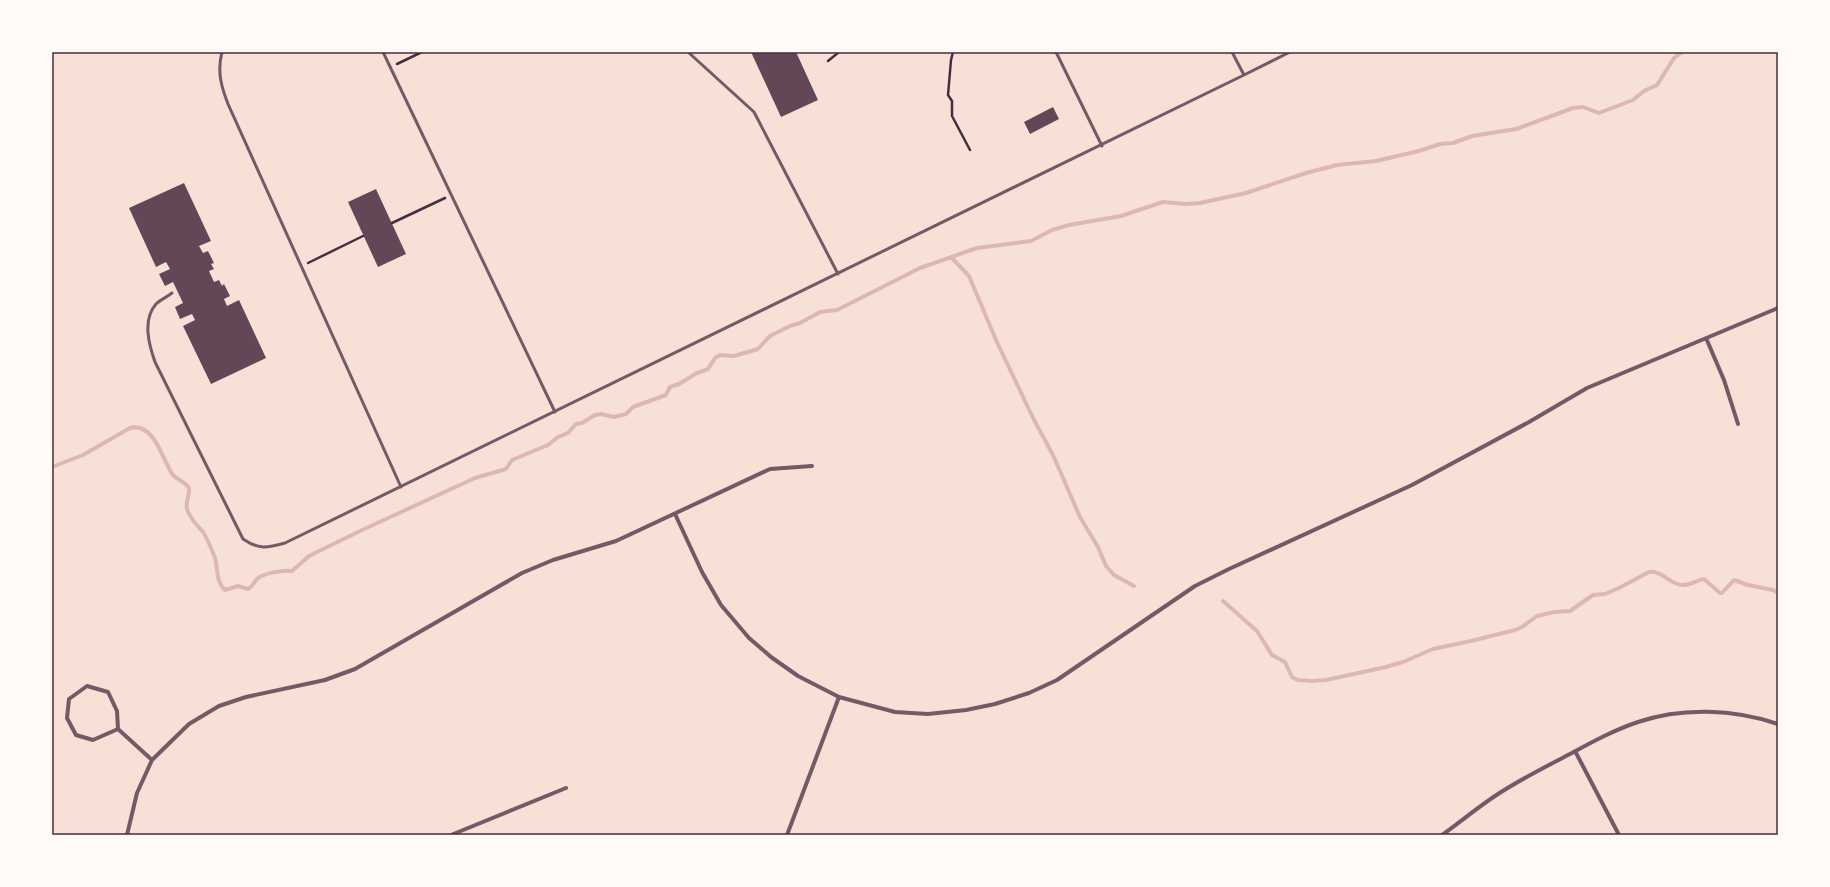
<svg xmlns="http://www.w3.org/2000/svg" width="1830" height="887" font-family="'Source Sans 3',sans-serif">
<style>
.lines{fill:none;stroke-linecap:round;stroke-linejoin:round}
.stream{stroke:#dcb8b0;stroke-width:4}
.building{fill:#644757}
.path{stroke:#4a2c40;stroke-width:2.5}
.service{stroke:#755966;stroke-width:3}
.minor{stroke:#755966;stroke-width:4}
.neatline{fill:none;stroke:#4a2c40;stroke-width:1.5}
</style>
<rect width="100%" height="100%" fill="#f7e1d7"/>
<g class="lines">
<path class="stream" d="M 951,257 L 969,276 L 996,340 L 1034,420 L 1053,455 L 1080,517 L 1098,547 L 1106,566 L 1114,575 L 1134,586
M 52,467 L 83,455 L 130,428 C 155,422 162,460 173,475 C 176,479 184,481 189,488 C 190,495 185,502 187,509 C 190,519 197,525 203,532 C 208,540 212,550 215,558 C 218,569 216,582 225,590 L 238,586 L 248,589 C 253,586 254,582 257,579 C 262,573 284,570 292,571 L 309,556 L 360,531 L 475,478 L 506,469 L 512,460 L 548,445 L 558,437 L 568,433 L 576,424 L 582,423 L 595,415 L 601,414 L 614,417 L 626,414 L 633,407 L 666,395 L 670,387 L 679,384 L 697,373 L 708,369 L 715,358 L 720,355 L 734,356 L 758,349 L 770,336 L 790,326 L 800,323 L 820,312 L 837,310 L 845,306 L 920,268 L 977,248 L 1031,241 L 1052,230 L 1069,225 L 1121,216 L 1163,202 L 1186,204 L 1200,203 L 1246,193 L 1306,173 L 1337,165 L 1376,161 L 1419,151 L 1440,144 L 1453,143 L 1472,136 L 1516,129 L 1573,108 L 1583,107 L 1599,113 L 1633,100 L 1644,91 L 1657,85 L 1674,58 L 1682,52
M 1223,601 L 1257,631 L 1272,655 L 1285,662 L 1292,677 L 1298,680 L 1312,681 L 1326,680 L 1386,667 L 1403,662 L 1433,649 L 1471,641 L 1515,630 L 1522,627 L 1537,616 L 1554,612 L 1570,611 L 1593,595 L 1605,594 L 1619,588 L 1649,572 C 1662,570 1670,585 1683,585 C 1691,585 1697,580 1704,579 L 1720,593 L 1722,593 L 1734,580 L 1748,585 L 1773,590 L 1778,593"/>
</g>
<path class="building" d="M 751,52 L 796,52 L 818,100 L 781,117 Z
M 1053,107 L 1059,119 L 1030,134 L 1024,122 Z
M 184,183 L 211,241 L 199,246 L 203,253 L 208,251 L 214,263 L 211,264 L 214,269 L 209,271 L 214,282 L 219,280 L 222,286 L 224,284 L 230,296 L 224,299 L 227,306 L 239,300 L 266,358 L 211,384 L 183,326 L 195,320 L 192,314 L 180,319 L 175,307 L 183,303 L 173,282 L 165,286 L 159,274 L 170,269 L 166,262 L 156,267 L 129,208 Z
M 376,189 L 406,254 L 378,267 L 348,202 Z"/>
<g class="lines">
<path class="path" d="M 953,52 L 951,60 L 948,95 L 952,101 L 952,116 L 970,150
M 828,61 L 839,52
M 397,64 L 422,52
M 392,223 L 445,198
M 308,263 L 363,236"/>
<path class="service" d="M 222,52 C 217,71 221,86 228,104 L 401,487
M 383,52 L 555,412
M 688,52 L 754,112 L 838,274
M 1056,52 L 1102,146
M 1244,75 L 1290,52
M 172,293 C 167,297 160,300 156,304 C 142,320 149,345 155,362 L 243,539 C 259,550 267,548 285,543 L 1244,75 L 1232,52"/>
<path class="minor" d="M 1706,338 L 1724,380 L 1738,424
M 675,514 L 702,572 L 721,605 L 749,638 L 771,657 L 798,676 L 839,697 L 895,712 L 928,714 L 966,710 L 995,704 L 1029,693 L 1057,680 L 1195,586 L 1229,569 L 1412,485 L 1529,422 L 1587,388 L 1778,308
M 118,729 L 93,740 L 76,735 L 67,718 L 69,699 L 87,686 L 108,692 L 117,711 L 118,729 L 152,760
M 1575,751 L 1619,835
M 127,835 L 137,793 L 152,760 L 189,724 L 219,706 L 246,697 L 325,680 L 355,669 L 522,573 L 553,560 L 616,541 L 770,469 L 812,466
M 451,835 L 566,788
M 787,835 L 839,697
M 1442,835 C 1460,822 1477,808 1495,796 C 1519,780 1545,767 1570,754 C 1592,742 1614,730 1638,722 C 1682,707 1734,709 1778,724"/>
</g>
<rect width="1830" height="887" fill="none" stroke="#fffaf5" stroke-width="106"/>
<rect x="53" y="53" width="1724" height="781" class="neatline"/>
</svg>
